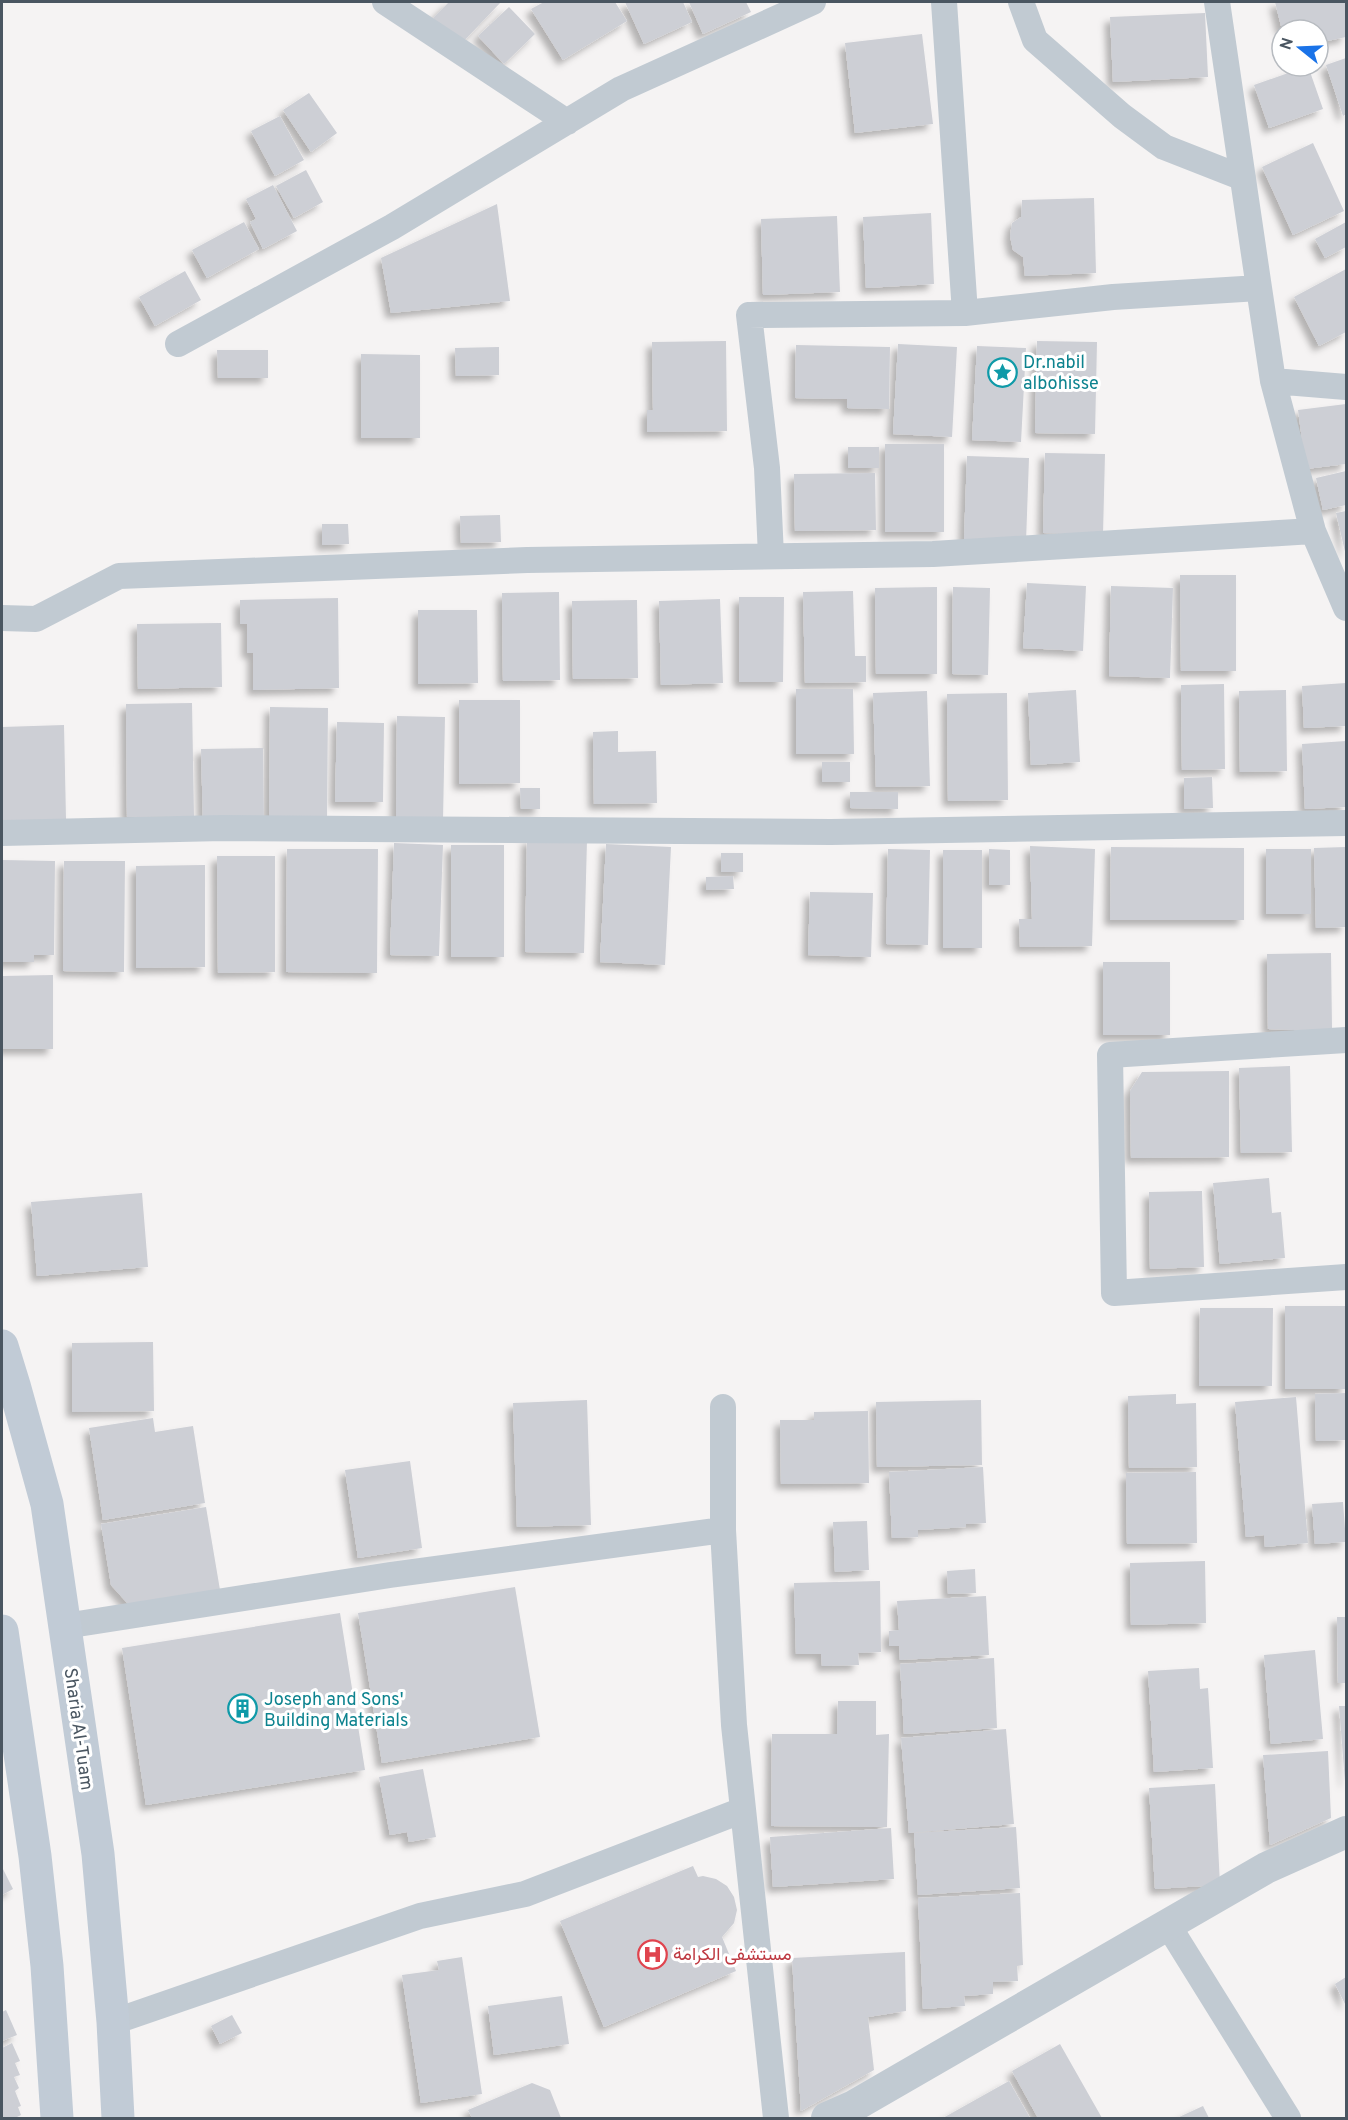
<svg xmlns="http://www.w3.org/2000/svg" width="1348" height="2120" font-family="Overpass,Vazirmatn,sans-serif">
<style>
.building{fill:#cdcfd5;filter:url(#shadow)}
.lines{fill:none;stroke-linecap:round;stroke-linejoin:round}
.minor{stroke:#c1cad2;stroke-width:26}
.tertiary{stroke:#c1cad2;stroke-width:32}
.secondary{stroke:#c1cbd6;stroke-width:33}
.labels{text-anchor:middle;stroke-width:6;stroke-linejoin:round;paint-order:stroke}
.culture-label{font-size:18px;fill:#0d838f;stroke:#fff;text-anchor:start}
.street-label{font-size:18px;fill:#4a5661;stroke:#fff}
.health-label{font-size:18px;fill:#be3a42;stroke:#fff;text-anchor:start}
</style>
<defs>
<filter id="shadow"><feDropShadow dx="-5.5" dy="5.5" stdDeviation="3" flood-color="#0004"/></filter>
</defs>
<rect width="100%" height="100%" fill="#f5f3f3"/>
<path class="building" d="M 449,2 L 501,2 L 460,45 L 433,18 Z
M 544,2 L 615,2 L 627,21 L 563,60 L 531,9 Z
M 625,2 L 683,2 L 692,22 L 644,44 Z
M 689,2 L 746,2 L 751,12 L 703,34 Z
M 1275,2 L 1346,2 L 1346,37 L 1318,43 L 1318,30 L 1282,30 Z
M 509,7 L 535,34 L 504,64 L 478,36 Z
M 1205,13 L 1208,77 L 1113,82 L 1110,17 Z
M 922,34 L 933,124 L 855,133 L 845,43 Z
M 1346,58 L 1346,114 L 1343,116 L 1326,65 Z
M 1308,66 L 1323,109 L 1269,128 L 1254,85 Z
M 309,93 L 337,133 L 311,152 L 283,110 Z
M 280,116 L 304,160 L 275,176 L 251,131 Z
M 1313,143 L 1344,211 L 1293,235 L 1262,167 Z
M 306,170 L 323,202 L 294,218 L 276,186 Z
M 273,185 L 297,231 L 263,249 L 250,222 L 256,219 L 246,199 Z
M 1094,198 L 1096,273 L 1025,276 L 1023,257 L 1013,250 L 1010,236 L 1012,223 L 1021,217 L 1022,200 Z
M 497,204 L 510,301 L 391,313 L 381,258 Z
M 931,213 L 934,284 L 866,288 L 863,217 Z
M 837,216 L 840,292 L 763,295 L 761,219 Z
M 244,222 L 259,249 L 207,278 L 192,250 Z
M 1346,222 L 1346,247 L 1325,258 L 1315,239 Z
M 1346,269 L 1346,332 L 1319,346 L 1294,297 Z
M 185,271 L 201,300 L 155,326 L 139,297 Z
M 726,341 L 727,431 L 647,432 L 647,410 L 653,410 L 652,342 Z
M 1037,341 L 1097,342 L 1095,434 L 1035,433 Z
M 898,344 L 957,347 L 952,437 L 893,434 Z
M 796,345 L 890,347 L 889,409 L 847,408 L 847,399 L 795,398 Z
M 977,346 L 1026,348 L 1021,442 L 972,440 Z
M 499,347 L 499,375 L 456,376 L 455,348 Z
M 217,350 L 268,350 L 268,378 L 218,378 Z
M 361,354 L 420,355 L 420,438 L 361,438 Z
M 1346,404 L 1346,464 L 1306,469 L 1298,410 Z
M 885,444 L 944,444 L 944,532 L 885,532 Z
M 848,447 L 879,447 L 879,468 L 848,468 Z
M 1045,453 L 1105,454 L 1103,534 L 1043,533 Z
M 967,456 L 1029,458 L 1026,542 L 964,540 Z
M 1346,471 L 1346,505 L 1323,510 L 1316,478 Z
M 875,473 L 876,530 L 795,531 L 794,474 Z
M 1346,511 L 1346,556 L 1336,513 Z
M 500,515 L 501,542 L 461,543 L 460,516 Z
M 322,524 L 348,524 L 349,544 L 322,545 Z
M 1180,575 L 1236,575 L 1236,671 L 1181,671 Z
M 1027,583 L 1086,586 L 1083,651 L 1023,648 Z
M 1111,586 L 1173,588 L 1170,678 L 1109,676 Z
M 937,587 L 937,674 L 876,674 L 875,588 Z
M 953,587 L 990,588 L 988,675 L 952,674 Z
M 853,591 L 855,656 L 866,656 L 866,682 L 805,683 L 803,592 Z
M 559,592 L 560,680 L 503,681 L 502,593 Z
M 739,597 L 784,597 L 783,682 L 739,682 Z
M 338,598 L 339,688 L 253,690 L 253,653 L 247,653 L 247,624 L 240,624 L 240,600 Z
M 720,599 L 723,683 L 661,685 L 659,601 Z
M 637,600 L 638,678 L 573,679 L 572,601 Z
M 418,610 L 477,610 L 478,683 L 418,684 Z
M 221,623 L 222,687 L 138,689 L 137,624 Z
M 1346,683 L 1346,726 L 1304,728 L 1302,686 Z
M 1224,684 L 1225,769 L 1182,770 L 1181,685 Z
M 796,689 L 853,689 L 854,754 L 796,754 Z
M 1076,690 L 1080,762 L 1031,765 L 1028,693 Z
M 1286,690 L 1287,771 L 1240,772 L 1239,691 Z
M 927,691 L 930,786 L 876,787 L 873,693 Z
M 1007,693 L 1008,800 L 948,801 L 947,694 Z
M 459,700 L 520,700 L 520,783 L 459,784 Z
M 192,703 L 194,816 L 127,817 L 126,704 Z
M 270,707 L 328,708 L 327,822 L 269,822 Z
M 397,716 L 445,717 L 443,820 L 396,819 Z
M 337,722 L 384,723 L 383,802 L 335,802 Z
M 64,725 L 66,819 L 2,821 L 2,727 Z
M 618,731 L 618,752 L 656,751 L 657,803 L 594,804 L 593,732 Z
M 1346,741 L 1346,807 L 1305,809 L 1302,744 Z
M 263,748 L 264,823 L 203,824 L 201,749 Z
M 822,762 L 850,762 L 850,782 L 822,782 Z
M 1212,777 L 1213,808 L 1184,809 L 1184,778 Z
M 520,788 L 540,788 L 540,809 L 521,809 Z
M 850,792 L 898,792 L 898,809 L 850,808 Z
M 527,839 L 587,840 L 584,953 L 525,952 Z
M 394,843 L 443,845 L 439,956 L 390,955 Z
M 606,844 L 671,847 L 665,965 L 600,962 Z
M 451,845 L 504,845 L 504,957 L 451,957 Z
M 1030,846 L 1095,849 L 1092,946 L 1020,947 L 1019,919 L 1032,919 Z
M 1111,847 L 1244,848 L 1244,920 L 1110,920 Z
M 1346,847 L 1346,927 L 1316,928 L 1314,848 Z
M 287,849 L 378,849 L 377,973 L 286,972 Z
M 888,849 L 930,850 L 928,945 L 886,944 Z
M 989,849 L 1010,850 L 1010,885 L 989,885 Z
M 1266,849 L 1311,849 L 1311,914 L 1266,914 Z
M 943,850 L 982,850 L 982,948 L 943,948 Z
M 721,853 L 743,853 L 743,872 L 721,872 Z
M 217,856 L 275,856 L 275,972 L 218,973 Z
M 2,860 L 55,861 L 54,955 L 34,955 L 34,962 L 2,962 Z
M 64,861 L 125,861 L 124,972 L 63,971 Z
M 205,865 L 205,967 L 136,968 L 136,866 Z
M 733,876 L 734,889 L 706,890 L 706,877 Z
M 810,892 L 873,893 L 871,957 L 808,955 Z
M 1331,953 L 1332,1028 L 1346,1032 L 1268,1029 L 1267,954 Z
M 1103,962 L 1170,962 L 1170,1035 L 1103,1035 Z
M 53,975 L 53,1049 L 2,1049 L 2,976 Z
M 1290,1066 L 1292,1152 L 1241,1153 L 1239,1068 Z
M 1229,1071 L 1229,1157 L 1131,1158 L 1130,1091 L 1142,1072 Z
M 1269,1178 L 1272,1213 L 1281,1212 L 1285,1258 L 1220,1264 L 1213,1183 Z
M 1202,1191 L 1204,1267 L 1150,1269 L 1149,1192 Z
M 142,1193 L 148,1267 L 37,1276 L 31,1202 Z
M 1285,1306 L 1346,1306 L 1346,1389 L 1285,1389 Z
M 1200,1308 L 1273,1308 L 1272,1386 L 1199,1386 Z
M 153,1342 L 154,1411 L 72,1412 L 72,1343 Z
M 1346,1393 L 1346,1440 L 1316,1441 L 1315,1394 Z
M 1176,1394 L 1176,1404 L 1196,1403 L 1197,1467 L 1129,1468 L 1128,1396 Z
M 1296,1397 L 1308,1543 L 1265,1547 L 1264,1535 L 1246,1537 L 1235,1402 Z
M 587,1400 L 591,1525 L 517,1527 L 513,1403 Z
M 981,1400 L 982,1465 L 877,1467 L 876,1402 Z
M 868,1411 L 869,1483 L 781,1484 L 780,1420 L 814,1420 L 814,1412 Z
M 153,1418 L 155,1432 L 193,1426 L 205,1503 L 103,1520 L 89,1428 Z
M 410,1461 L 422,1548 L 358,1558 L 345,1470 Z
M 983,1467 L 986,1523 L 966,1524 L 966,1527 L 918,1530 L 918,1537 L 892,1538 L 889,1472 Z
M 1196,1472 L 1197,1543 L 1127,1544 L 1126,1473 Z
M 1343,1502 L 1346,1542 L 1315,1544 L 1312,1504 Z
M 206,1507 L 220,1590 L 129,1605 L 111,1585 L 101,1524 Z
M 867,1521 L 869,1570 L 835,1572 L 833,1522 Z
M 1205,1561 L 1206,1623 L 1131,1625 L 1130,1563 Z
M 975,1569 L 976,1593 L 948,1594 L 947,1571 Z
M 880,1581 L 881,1652 L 858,1653 L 859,1665 L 822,1666 L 821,1654 L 796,1654 L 794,1583 Z
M 515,1587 L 540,1737 L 382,1763 L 358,1613 Z
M 986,1596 L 989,1655 L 900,1660 L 899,1646 L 889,1646 L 889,1631 L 899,1630 L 897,1601 Z
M 340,1613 L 365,1770 L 146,1805 L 122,1648 Z
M 1337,1617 L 1346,1617 L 1346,1683 L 1338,1683 Z
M 1315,1650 L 1323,1739 L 1271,1744 L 1264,1655 Z
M 994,1658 L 997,1728 L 904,1734 L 900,1664 Z
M 1199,1668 L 1200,1689 L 1208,1688 L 1213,1768 L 1154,1772 L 1148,1671 Z
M 838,1701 L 876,1701 L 876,1735 L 889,1734 L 887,1827 L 771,1826 L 772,1734 L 837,1734 Z
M 1339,1706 L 1346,1706 L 1346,1782 L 1345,1782 Z
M 1006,1729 L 1014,1824 L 909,1833 L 901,1738 Z
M 1328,1751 L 1331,1818 L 1270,1845 L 1263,1755 Z
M 423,1769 L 436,1837 L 409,1842 L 407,1832 L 390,1835 L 379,1777 Z
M 1215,1784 L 1220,1885 L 1155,1889 L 1149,1788 Z
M 1016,1827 L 1020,1888 L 918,1895 L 914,1833 Z
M 891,1828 L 894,1879 L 773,1887 L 770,1837 Z
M 693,1866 L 698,1877 L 703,1876 L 716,1879 L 727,1886 L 734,1897 L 737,1910 L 734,1923 L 722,1937 L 736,1971 L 604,2027 L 560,1921 Z
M 2,1867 L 13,1889 L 2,1895 Z
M 1020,1893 L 1023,1965 L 1017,1966 L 1018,1981 L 993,1982 L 993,1994 L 964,1996 L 965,2006 L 923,2009 L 918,1898 Z
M 905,1952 L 906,2011 L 868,2017 L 874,2070 L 801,2111 L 792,1958 Z
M 462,1957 L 482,2094 L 421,2103 L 402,1975 L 439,1970 L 437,1961 Z
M 1346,1977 L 1346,2006 L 1335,1984 Z
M 562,1996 L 569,2044 L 494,2055 L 488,2006 Z
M 6,2010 L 17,2035 L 2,2041 L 2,2012 Z
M 232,2015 L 242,2033 L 220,2044 L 211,2026 Z
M 12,2043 L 20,2061 L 15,2063 L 20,2075 L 14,2077 L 19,2088 L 15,2091 L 21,2106 L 18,2107 L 21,2115 L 15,2118 L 2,2118 L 2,2048 Z
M 1060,2044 L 1102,2118 L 1038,2118 L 1012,2071 Z
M 1009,2081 L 1030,2118 L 943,2118 Z
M 532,2083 L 550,2090 L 561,2118 L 472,2118 L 468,2110 Z
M 1203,2106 L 1209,2118 L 1177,2118 Z"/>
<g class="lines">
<path class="minor" d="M 385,2 L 567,122
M 944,2 L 965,313
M 1021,2 L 1035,40 L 1122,116 L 1164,147 L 1243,178
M 1259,288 L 1273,381 L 1313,531 L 1346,608
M 178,344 L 392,227 L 621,89 L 813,2
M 1273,381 L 1346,387
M 771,556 L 767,468 L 749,315 L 965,313 L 1113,297 L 1259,288 L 1217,2
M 2,618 L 36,619 L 119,576 L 527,560 L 933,554 L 1313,531
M 2,833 L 223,828 L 831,832 L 1346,823
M 1346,1040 L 1110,1055 L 1114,1293 L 1346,1277
M 723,1407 L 723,1530 L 734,1725 L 776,2118
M 65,1626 L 390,1575 L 723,1530
M 1168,1925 L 1288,2118
M 113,2022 L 420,1916 L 525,1894 L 743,1810"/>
<path class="tertiary" d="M 827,2118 L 852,2107 L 1266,1868 L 1346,1832"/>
<path class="secondary" d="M 2,1346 L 14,1385 L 47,1504 L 98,1854 L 113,2022 L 118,2118
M 2,1631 L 35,1856 L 47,1966 L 57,2118"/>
</g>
<defs>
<symbol id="sight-ring" viewBox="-11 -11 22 22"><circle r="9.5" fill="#fff" stroke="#0f9aa8" stroke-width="1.5"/><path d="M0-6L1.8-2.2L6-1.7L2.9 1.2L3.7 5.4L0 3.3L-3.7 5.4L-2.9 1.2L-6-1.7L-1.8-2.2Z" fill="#0f9aa8"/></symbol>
<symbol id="building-ring" viewBox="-11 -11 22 22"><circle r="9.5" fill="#fff" stroke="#0f9aa8" stroke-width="1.5"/><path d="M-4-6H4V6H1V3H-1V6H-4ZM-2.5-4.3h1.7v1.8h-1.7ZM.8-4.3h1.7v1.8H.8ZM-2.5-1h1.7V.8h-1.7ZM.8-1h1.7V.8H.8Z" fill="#0f9aa8"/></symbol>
<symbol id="hospital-ring" viewBox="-11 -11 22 22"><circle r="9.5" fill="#fff" stroke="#e0444e" stroke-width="1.5"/><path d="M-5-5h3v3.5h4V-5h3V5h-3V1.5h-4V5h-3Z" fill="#e0444e"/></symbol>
</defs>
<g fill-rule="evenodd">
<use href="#sight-ring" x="986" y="356" width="33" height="33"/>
<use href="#building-ring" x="226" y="1692" width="33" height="33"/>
<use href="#hospital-ring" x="636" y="1938" width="33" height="33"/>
</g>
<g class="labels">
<g class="culture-label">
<text x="1023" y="368">Dr.nabil<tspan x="1023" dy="21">albohisse</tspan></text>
<text x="264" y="1705">Joseph and Sons'<tspan x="264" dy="21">Building Materials</tspan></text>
</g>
<g class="street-label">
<text transform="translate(79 1729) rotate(82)" y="6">Sharia Al-Tuam</text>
</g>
<g class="health-label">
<text x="673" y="1960">مستشفى الكرامة</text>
</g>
</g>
<rect width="1348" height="2120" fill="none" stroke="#4a5661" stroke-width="6"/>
<g transform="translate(1300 48) rotate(288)"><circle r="28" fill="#ffffff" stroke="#b7bbc0" stroke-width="1.5"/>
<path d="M0-4.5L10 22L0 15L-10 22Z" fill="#1a73e8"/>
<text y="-9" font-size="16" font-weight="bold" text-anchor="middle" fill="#4a5661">N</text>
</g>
</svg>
